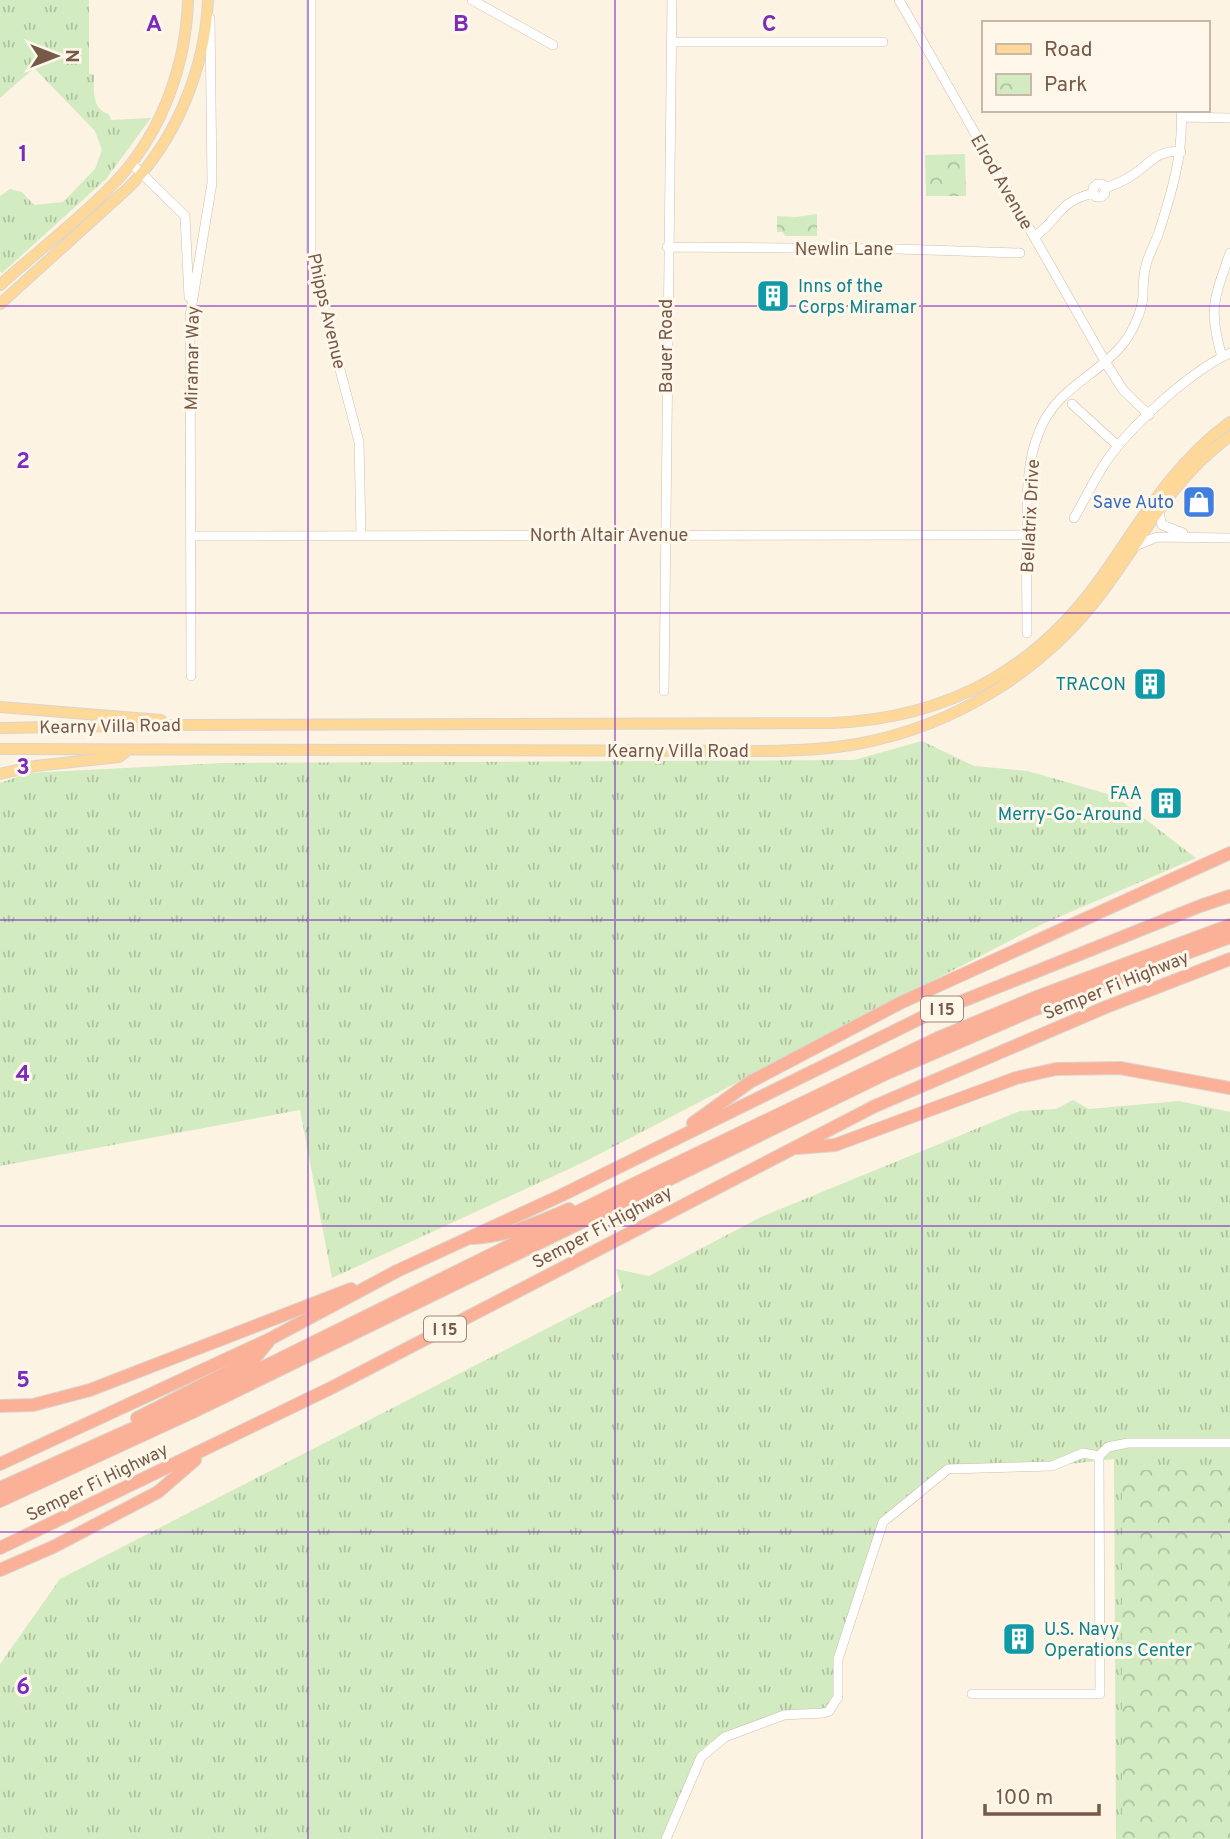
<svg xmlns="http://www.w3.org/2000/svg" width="1230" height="1839" font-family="Overpass,sans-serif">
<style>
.grass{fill:url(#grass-tufts)}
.park{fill:url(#park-crowns)}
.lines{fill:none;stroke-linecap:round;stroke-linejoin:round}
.minor-casing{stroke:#d1bdac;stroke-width:10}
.major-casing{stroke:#dbd4cf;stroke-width:12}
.highway-casing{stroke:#dbd4cf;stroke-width:14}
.minor{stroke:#fff;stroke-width:9}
.major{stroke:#fed899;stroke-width:10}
.highway{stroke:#fab198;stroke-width:12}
.grid{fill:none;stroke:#7b2cbf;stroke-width:2;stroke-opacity:0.55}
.labels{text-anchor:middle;stroke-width:6;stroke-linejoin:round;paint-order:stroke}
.shield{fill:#fff7ea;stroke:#9f8879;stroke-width:2}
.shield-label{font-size:16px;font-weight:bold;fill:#765948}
.street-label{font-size:18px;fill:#765948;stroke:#fff7ea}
.culture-label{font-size:18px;fill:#0d838f;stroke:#fff7ea;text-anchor:start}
.shop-label{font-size:18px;fill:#366cbe;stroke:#fff7ea;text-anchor:end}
.grid-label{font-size:23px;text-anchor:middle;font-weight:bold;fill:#7b2cbf;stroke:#fff7ea;stroke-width:6;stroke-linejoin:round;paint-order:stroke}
</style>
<defs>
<pattern id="grass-tufts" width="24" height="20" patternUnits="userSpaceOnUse" patternTransform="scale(1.75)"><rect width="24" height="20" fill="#d2ebc1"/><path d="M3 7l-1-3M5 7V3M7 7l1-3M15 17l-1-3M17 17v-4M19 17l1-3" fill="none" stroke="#afc19f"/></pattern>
<pattern id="park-crowns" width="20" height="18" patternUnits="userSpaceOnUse" patternTransform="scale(1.75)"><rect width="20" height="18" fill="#d2ebc1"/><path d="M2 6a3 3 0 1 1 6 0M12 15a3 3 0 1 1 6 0" fill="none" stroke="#afc19f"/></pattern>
</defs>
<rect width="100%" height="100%" fill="#fdf3e3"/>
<path class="grass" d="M 0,0 L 89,0 L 89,74 L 94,74 C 94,90 91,109 109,114 L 111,120 L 151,118 L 106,179 L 2,273 L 0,271 L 0,196 L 10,189 L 22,192 L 34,205 L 63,202 L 95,169 L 102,150 L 95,131 L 34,68 L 0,98 Z
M 922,741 L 974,766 L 1028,771 L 1115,796 L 1196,858 L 1038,926 L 584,1162 L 332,1278 L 300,1110 L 0,1166 L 0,783 L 28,773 L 222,763 L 854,760 Z
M 1073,1100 L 1089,1109 L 1179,1101 L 1230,1112 L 1230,1589 L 1172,1839 L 1116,1839 L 1114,1459 L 1052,1466 L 948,1469 L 883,1522 L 838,1659 L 840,1686 L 829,1711 L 784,1715 L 725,1737 L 701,1757 L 666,1839 L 0,1839 L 0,1664 L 60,1579 L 622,1290 L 616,1269 L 649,1276 L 761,1217 L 1020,1111 L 1056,1109 Z"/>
<path class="park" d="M 965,154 L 966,196 L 926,196 L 925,155 Z
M 817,214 L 817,236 L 785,236 L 783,232 L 777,232 L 777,216 L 796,217 Z
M 1122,1470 L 1230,1470 L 1230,1839 L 1122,1839 Z"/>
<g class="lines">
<defs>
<path id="minor" d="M 311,0 L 311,259 L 359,442 L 361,535
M 472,0 L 553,45
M 899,0 L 1106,363 L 1123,390 L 1149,415
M 672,42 L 883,42
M 1182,117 L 1230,118
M 131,163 L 185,216 L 189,297
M 1105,188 C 1114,185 1124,181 1131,176 C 1149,165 1158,148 1181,152
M 1034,237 C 1061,218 1056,203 1093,193 L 1096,197 L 1101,197 L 1105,193 L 1105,188 L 1102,184 L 1097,184 L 1093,188 L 1093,193
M 667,247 L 898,249 L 1020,253
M 1222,357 C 1208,309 1214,299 1230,253
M 1072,404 L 1118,446
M 1161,507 L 1159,513 L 1162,525 L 1183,533
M 1074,518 C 1086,498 1096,475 1110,456 C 1136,421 1190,372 1230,353
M 190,536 L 1027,535
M 1135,546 L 1157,537 L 1230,538
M 1027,633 C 1027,600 1026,566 1027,532 C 1027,498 1026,464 1039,432 C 1056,388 1095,378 1122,345 C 1132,333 1142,312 1143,296 C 1143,285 1143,276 1146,265 C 1149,254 1154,245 1158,235 C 1171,195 1184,153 1181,110
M 191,676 L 190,316 L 212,183 L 210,18
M 664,691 L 672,0
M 972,1694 L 1100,1694 L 1099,1456 L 1108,1447 L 1128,1443 L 1230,1443
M 666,1839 L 701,1757 L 725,1737 L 784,1715 L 823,1713 L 829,1711 L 838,1697 L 838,1659 L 883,1522 L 948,1469 L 1052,1466 L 1083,1453 L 1099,1456"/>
<path id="major" d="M 0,285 C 39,250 84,216 120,177 C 163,129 186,64 188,0
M 0,304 L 127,189 C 176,141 205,69 208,0
M 0,707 L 161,720
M 0,728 L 181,725 L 832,723 C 949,718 1038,669 1105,572 C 1143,517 1175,462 1230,422
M 0,749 L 756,751 C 790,751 823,750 857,744 C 956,726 1047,669 1106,587 C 1148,530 1171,480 1230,436
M 0,774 L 35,766 L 119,757 L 128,750"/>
<path id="highway" d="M 693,1123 L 750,1082 L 900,1003 L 1230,853
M 797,1148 L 835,1145 L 1016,1078 L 1056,1069 L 1120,1068 L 1230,1088
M 473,1238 C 508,1236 537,1223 569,1209
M 0,1406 L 33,1405 L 90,1390 L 351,1289
M 137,1418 L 255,1358 L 268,1342
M 0,1464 L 270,1339 L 397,1271 L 560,1196 L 925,1016 L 1200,906 L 1230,896
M 0,1488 L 203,1397 L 638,1182 L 938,1038 L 1039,996 L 1230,925
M 0,1501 L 195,1411 L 885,1074 L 1031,1011 L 1230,937
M 0,1548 L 331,1388 L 875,1106 L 1106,1007 L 1230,959
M 0,1570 L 53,1547 L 158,1492 L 195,1460"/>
</defs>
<use href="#minor" class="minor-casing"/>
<use href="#major" class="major-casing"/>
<use href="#highway" class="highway-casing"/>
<use href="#minor" class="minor"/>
<use href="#major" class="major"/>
<use href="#highway" class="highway"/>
</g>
<path class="grid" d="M 308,0 L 308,1839M 615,0 L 615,1839M 922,0 L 922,1839M 0,306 L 1230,306M 0,613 L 1230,613M 0,920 L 1230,920M 0,1226 L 1230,1226M 0,1532 L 1230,1532"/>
<defs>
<symbol id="building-square" viewBox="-11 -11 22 22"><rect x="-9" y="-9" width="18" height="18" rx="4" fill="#0f9aa8" stroke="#fff7ea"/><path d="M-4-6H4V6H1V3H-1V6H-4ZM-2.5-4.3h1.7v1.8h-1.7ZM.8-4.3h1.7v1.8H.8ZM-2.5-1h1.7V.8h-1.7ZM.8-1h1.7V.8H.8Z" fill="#fff"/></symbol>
<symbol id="shop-square" viewBox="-11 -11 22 22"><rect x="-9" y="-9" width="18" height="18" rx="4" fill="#3f7fe0" stroke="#fff7ea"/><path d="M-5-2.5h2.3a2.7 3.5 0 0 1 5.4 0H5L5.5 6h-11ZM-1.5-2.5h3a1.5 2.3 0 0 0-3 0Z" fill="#fff"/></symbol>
</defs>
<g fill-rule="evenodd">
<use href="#building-square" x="754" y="277" width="38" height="38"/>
<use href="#shop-square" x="1180" y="483" width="38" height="38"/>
<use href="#building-square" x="1131" y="665" width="38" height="38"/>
<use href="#building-square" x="1147" y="784" width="38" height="38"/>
<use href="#building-square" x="1000" y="1620" width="38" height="38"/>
</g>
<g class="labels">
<g class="shield">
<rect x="921" y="996.5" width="42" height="25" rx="5"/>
<rect x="424" y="1316.5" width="42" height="25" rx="5"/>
</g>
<g class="shield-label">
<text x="942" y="1015">I 15</text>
<text x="445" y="1335">I 15</text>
</g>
<g class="street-label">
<text transform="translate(1002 182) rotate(60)" y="6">Elrod Avenue</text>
<text x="844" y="255">Newlin Lane</text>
<text transform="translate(327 311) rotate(77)" y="6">Phipps Avenue</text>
<text transform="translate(666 346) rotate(-90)" y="6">Bauer Road</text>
<text transform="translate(192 358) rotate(-89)" y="6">Miramar Way</text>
<text transform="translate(1030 516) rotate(-87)" y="6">Bellatrix Drive</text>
<text x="609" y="541">North Altair Avenue</text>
<text transform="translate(110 726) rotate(-1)" y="6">Kearny Villa Road</text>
<text x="678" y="757">Kearny Villa Road</text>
<text transform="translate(1116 985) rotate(-22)" y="6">Semper Fi Highway</text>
<text transform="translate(602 1227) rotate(-28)" y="6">Semper Fi Highway</text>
<text transform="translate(97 1482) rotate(-26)" y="6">Semper Fi Highway</text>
</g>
<g class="culture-label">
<text x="798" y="292">Inns of the<tspan x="798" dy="21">Corps Miramar</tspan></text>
<text x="1126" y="690" text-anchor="end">TRACON</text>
<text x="1142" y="799" text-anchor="end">FAA<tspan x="1142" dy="21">Merry-Go-Around</tspan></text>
<text x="1044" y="1635">U.S. Navy<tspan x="1044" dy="21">Operations Center</tspan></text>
</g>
<g class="shop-label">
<text x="1174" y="508">Save Auto</text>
</g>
</g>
<g class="grid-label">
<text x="154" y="31">A</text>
<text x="461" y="31">B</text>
<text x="769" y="31">C</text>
<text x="23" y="161">1</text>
<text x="23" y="468">2</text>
<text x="23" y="774">3</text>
<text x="23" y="1081">4</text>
<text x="23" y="1387">5</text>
<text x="23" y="1694">6</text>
</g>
<rect x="982" y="21" width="228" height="91" fill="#fff7ea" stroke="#c8b8a9" stroke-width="2"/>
<rect x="996" y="44" width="35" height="10" fill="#fed899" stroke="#c8b8a9" stroke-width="2"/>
<text x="1044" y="56" font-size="21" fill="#765948">Road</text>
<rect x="996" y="74" width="35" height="21" fill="url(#park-crowns)" stroke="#c8b8a9" stroke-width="2"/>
<text x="1044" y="91" font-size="21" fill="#765948">Park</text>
<g transform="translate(56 56) rotate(90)" stroke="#fff7ea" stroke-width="5" paint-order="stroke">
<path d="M0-5L12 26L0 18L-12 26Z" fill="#765948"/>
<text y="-10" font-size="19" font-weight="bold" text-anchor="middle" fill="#765948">N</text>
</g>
<path d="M985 1804v10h114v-10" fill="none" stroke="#765948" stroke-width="3.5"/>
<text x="996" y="1804" font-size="21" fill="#765948" stroke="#fff7ea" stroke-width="5" paint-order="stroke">100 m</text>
</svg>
